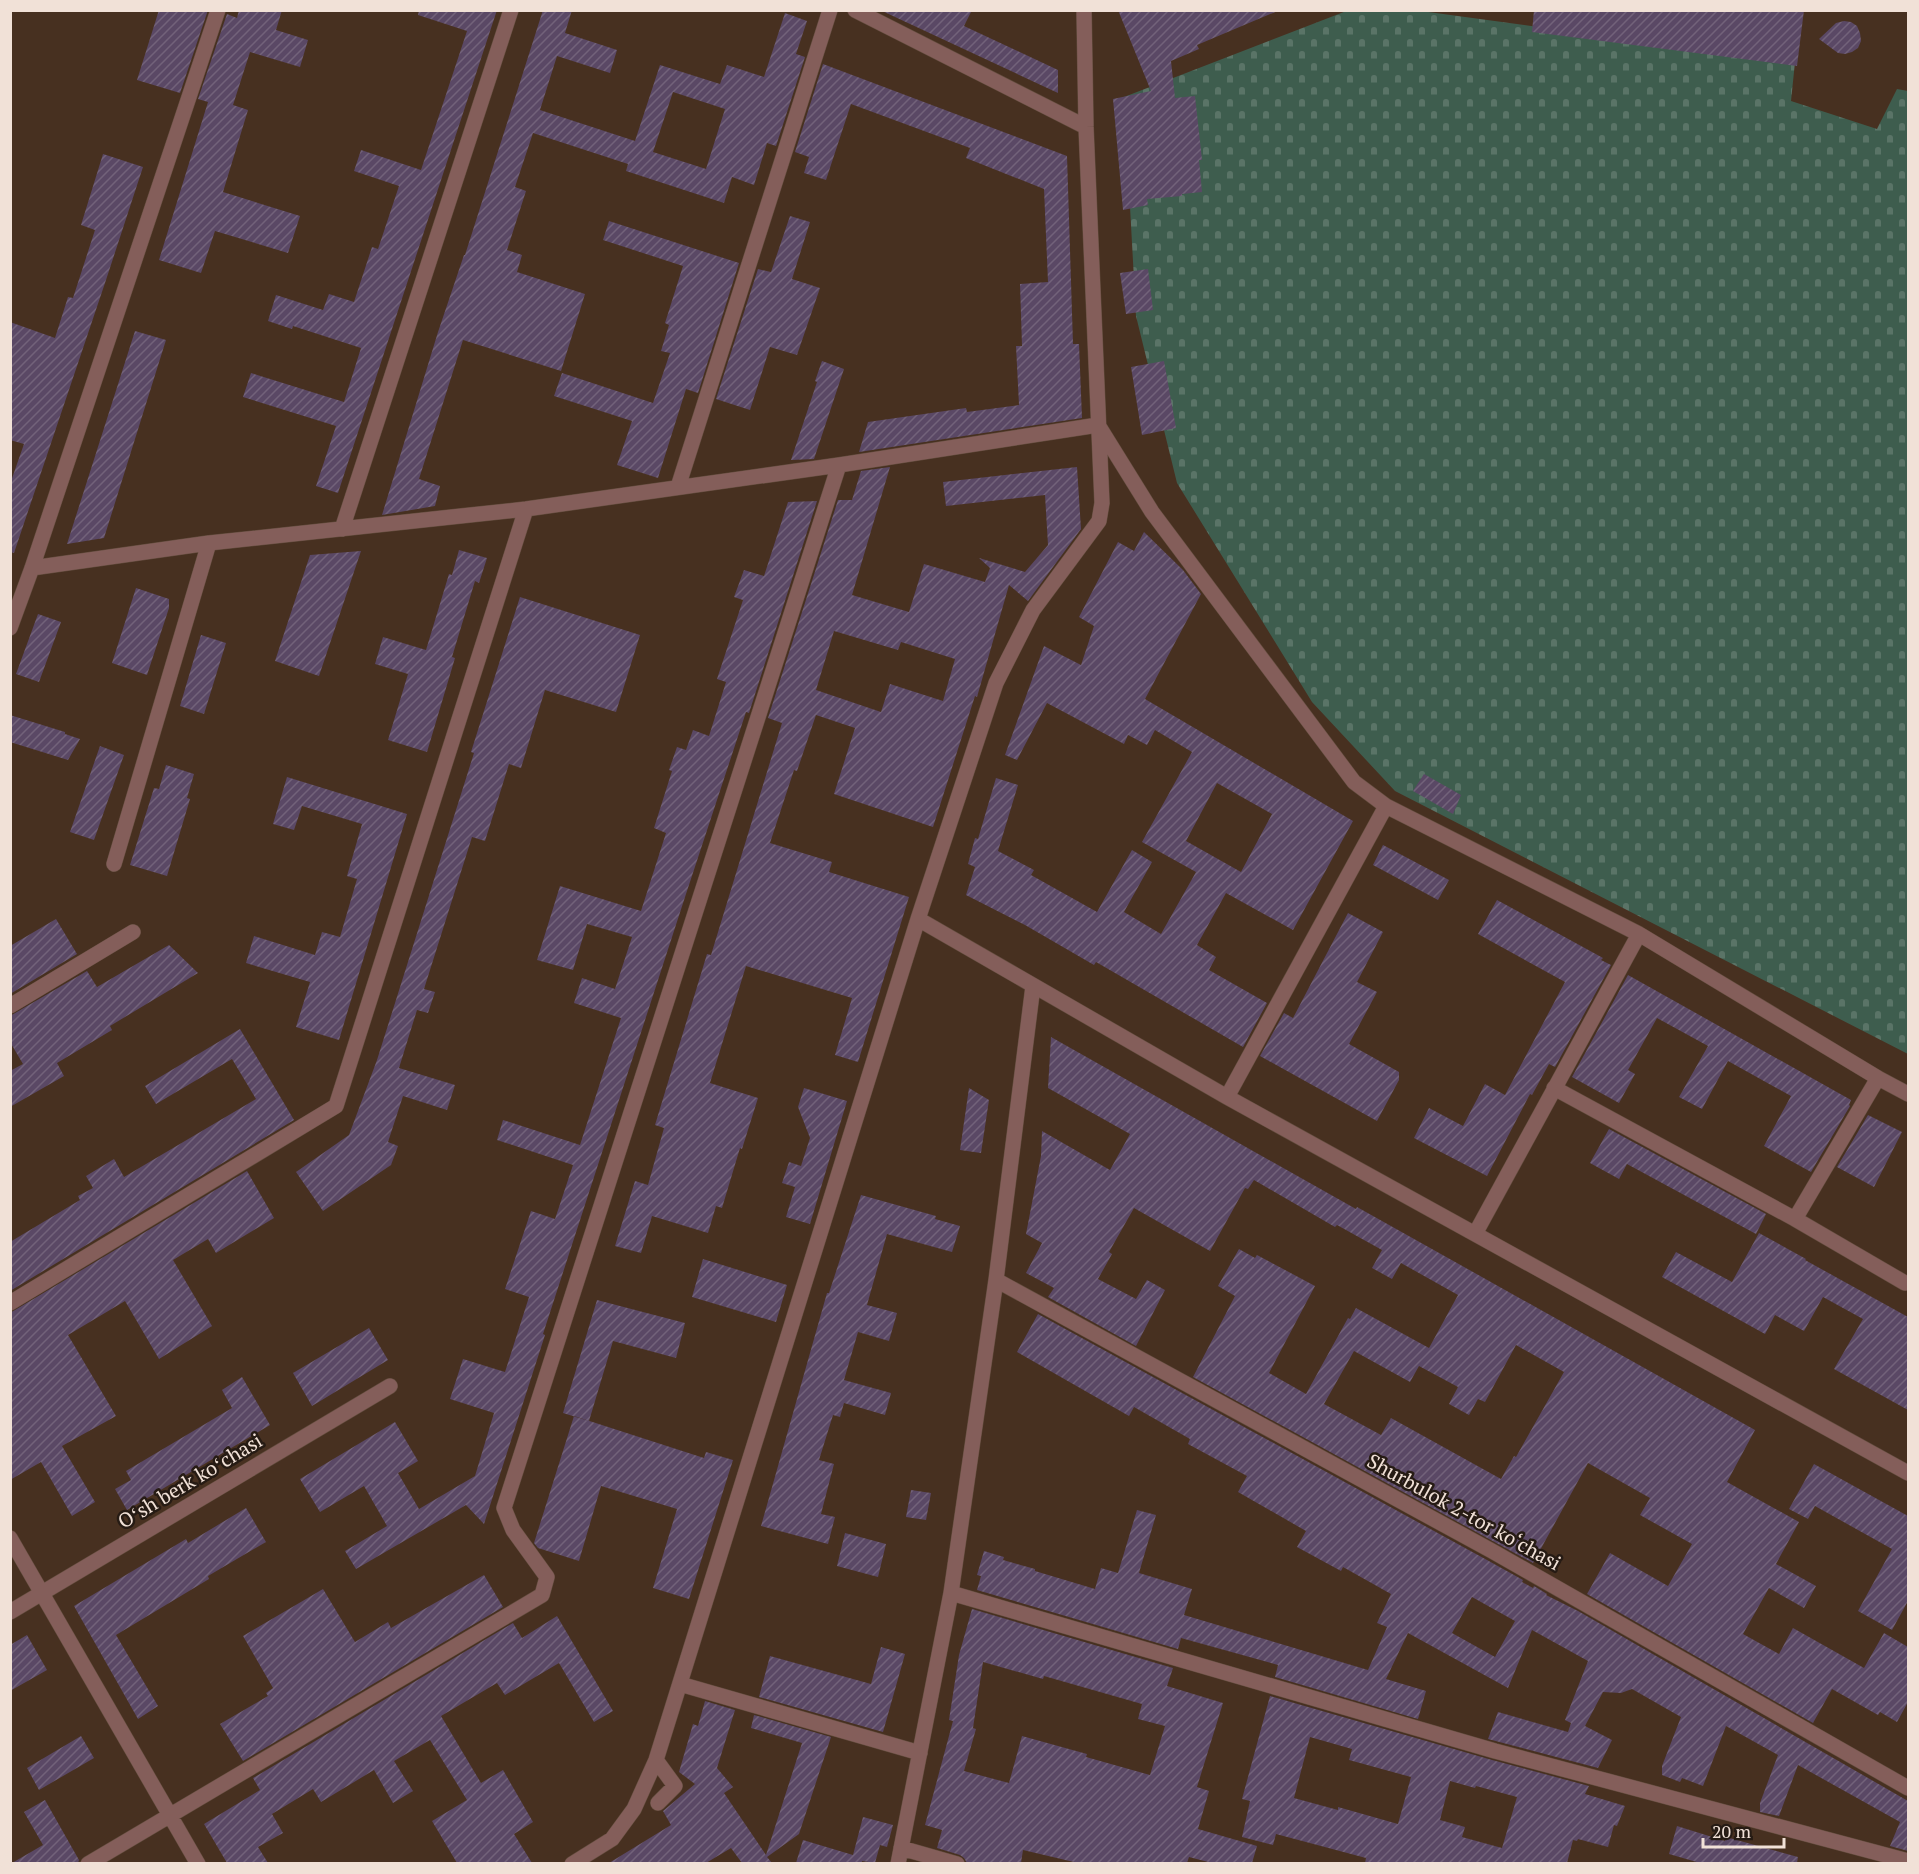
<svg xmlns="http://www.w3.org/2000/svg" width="1919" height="1874" font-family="'PT Serif',serif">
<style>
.cemetery{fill:url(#cemetery-stones)}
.building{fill:url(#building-hatch);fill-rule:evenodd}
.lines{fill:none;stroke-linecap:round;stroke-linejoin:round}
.minor-casing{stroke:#624c3d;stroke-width:16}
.minor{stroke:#845e5a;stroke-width:15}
.labels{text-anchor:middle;stroke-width:5;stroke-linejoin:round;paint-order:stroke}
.street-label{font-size:20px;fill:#f1e1d7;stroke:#261b14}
</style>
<defs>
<pattern id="cemetery-stones" width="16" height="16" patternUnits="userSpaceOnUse" patternTransform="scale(1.5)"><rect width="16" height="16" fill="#3e5d4e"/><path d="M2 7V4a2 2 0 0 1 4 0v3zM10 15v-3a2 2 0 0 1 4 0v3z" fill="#5a7467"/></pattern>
<pattern id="building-hatch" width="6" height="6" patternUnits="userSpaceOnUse" patternTransform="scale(1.5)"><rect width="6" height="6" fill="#5a4865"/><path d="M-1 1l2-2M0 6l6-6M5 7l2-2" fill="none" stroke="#72627a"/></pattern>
</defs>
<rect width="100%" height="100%" fill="#473020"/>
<path class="cemetery" d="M 1349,10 L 1421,11 L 1795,62 L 1791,101 L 1877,129 L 1897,89 L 1908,91 L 1908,1054 L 1395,791 L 1312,702 L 1177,483 L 1136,316 L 1124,97 Z"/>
<path class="building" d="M 159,10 L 208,10 L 180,93 L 137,80 Z
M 239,10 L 282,10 L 276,30 L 308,40 L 300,67 L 250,52 L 233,105 L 248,110 L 223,192 L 300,216 L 288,253 L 215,231 L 201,273 L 159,260 L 208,102 L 198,99 L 227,14 L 237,18 Z
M 419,10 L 497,10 L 338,493 L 316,486 L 336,426 L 243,397 L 251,373 L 344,402 L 361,348 L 293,326 L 292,329 L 268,321 L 276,295 L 323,310 L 329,294 L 354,302 L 372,247 L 378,249 L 399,186 L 354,171 L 361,150 L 421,170 L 467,31 L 418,15 Z
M 543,10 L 572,10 L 565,33 L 617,50 L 610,73 L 557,56 L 540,110 L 635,141 L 660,65 L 720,84 L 727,65 L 764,77 L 785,13 L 807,21 L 796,54 L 805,57 L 776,146 L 767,143 L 754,185 L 732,177 L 724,203 L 626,171 L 628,164 L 533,133 L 515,187 L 526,191 L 507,250 L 522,255 L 517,272 L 585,294 L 561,371 L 463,340 L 419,479 L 440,486 L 435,506 L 382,515 L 438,332 L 464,255 L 465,255 ZM 673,92 L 725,109 L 706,169 L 653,152 Z
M 880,10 L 972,10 L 964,26 L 1058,70 L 1058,93 Z
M 1118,10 L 1280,10 L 1197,45 L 1199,49 L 1171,61 L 1175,98 L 1195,96 L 1202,160 L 1199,160 L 1202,192 L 1182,194 L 1182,196 L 1147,199 L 1148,205 L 1123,210 L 1113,99 L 1151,91 Z
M 1534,10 L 1804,10 L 1797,66 L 1532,32 Z
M 1844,21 L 1851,22 L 1857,26 L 1860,33 L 1861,41 L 1858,48 L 1852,52 L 1845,54 L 1838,53 L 1819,39 L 1836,23 Z
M 823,64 L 1067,156 L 1073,344 L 1079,344 L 1082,418 L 859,452 L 868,422 L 966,408 L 967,412 L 1019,405 L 1016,346 L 1022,346 L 1020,284 L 1048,282 L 1044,189 L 966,158 L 970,148 L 851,104 L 826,180 L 804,173 L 809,157 L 795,152 Z
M 103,154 L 143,167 L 106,280 L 14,553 L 10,552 L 10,484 L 24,444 L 10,440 L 10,322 L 55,338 L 68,297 L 73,298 L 95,230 L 81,225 Z
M 790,216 L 810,222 L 792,279 L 820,288 L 797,355 L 770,347 L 750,410 L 716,399 L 758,269 L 771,272 Z
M 609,221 L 739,263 L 698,393 L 686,389 L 658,478 L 617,465 L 632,421 L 554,396 L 562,373 L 653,403 L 670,353 L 661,351 L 669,325 L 665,323 L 683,266 L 603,240 Z
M 1148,269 L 1153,310 L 1126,314 L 1120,273 Z
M 135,331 L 166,340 L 104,538 L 67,544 Z
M 822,361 L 844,369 L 814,459 L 791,460 L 817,382 L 815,381 Z
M 1164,361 L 1176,428 L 1142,435 L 1131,367 Z
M 890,467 L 852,595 L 909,612 L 924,564 L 985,582 L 990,568 L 979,558 L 1025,572 L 1048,545 L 1045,495 L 946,506 L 943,482 L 1077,467 L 1081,529 L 1028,601 L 1009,585 L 977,697 L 975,696 L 933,827 L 834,794 L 855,728 L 816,715 L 797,771 L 794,770 L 770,843 L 832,862 L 829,872 L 909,897 L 858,1062 L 835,1055 L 852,998 L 746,966 L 710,1083 L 758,1098 L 742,1149 L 740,1148 L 722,1208 L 716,1206 L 708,1233 L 652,1216 L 641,1253 L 615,1246 L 635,1181 L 648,1185 L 664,1128 L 655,1125 L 707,954 L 711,955 L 782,723 L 768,718 L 838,500 L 852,500 L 861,471 ZM 834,631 L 898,650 L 901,642 L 955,659 L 943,701 L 890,684 L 881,712 L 816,690 Z
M 817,501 L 749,713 L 746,712 L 686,894 L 543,1334 L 545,1335 L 484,1524 L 466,1505 L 356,1569 L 345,1551 L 387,1526 L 364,1486 L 320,1512 L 300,1479 L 395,1422 L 418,1461 L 398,1473 L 419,1509 L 475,1476 L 494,1413 L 450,1399 L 463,1359 L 505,1372 L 529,1297 L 505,1289 L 531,1211 L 555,1219 L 573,1165 L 497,1140 L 503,1120 L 580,1145 L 621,1018 L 574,1003 L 582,978 L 615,989 L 632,937 L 587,924 L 573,970 L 537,960 L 560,886 L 641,911 L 666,833 L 654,828 L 672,771 L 669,770 L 677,747 L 686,750 L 693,730 L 709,736 L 726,682 L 717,679 L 743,600 L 734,597 L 744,570 L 764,576 L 788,502 Z
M 1144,532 L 1183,570 L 1201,594 L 1145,699 L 1353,821 L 1293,930 L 1226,893 L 1197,945 L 1216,957 L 1209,970 L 1267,1003 L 1243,1047 L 1096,962 L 1094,965 L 1025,925 L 966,895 L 975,867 L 968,864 L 975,838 L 978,839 L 996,778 L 1018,785 L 998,851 L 1034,870 L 1031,875 L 1097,912 L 1132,850 L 1152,862 L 1124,912 L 1161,934 L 1196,872 L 1142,842 L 1192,752 L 1155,730 L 1147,745 L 1128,735 L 1124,744 L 1047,703 L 1017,760 L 1005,755 L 1044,646 L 1081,665 L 1094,626 L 1079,617 L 1118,542 L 1134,551 ZM 1217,783 L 1272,814 L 1241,872 L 1186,841 Z
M 459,550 L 487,558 L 479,583 L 475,581 L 452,657 L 455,658 L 427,752 L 388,740 L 408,674 L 375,664 L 383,637 L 426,650 L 449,574 L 452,575 Z
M 361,551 L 319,676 L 275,661 L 310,555 Z
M 136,588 L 169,599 L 169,608 L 147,675 L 112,663 Z
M 520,597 L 640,635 L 616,712 L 545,690 L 521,768 L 509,764 L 485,841 L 472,837 L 424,989 L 435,992 L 428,1013 L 417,1010 L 399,1068 L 455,1085 L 447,1110 L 403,1096 L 388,1142 L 398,1146 L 391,1165 L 323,1211 L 296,1172 L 349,1135 L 377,1060 L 474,753 L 471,752 Z
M 38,614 L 61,622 L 39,682 L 16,674 Z
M 201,635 L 226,643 L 204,714 L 180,706 Z
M 10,715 L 65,732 L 65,734 L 80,739 L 68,760 L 10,742 Z
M 100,746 L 124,755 L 94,840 L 70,832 Z
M 166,765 L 194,774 L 187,798 L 190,799 L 167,876 L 130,865 L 154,788 L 159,789 Z
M 1424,774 L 1461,795 L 1453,814 L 1413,791 Z
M 287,777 L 407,814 L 339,1040 L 296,1027 L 310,982 L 246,963 L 254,936 L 315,955 L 322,932 L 340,937 L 357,879 L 347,876 L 362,824 L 302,806 L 294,830 L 273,824 Z
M 1383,845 L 1449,880 L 1438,900 L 1373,865 Z
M 1497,900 L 1603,958 L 1601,960 L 1611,965 L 1555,1067 L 1549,1064 L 1532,1095 L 1530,1094 L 1487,1176 L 1414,1138 L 1429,1108 L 1463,1126 L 1485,1084 L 1505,1095 L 1565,982 L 1478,934 Z
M 1348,913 L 1383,932 L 1357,982 L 1377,992 L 1349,1044 L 1399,1072 L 1399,1080 L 1377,1121 L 1260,1056 L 1284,1013 L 1293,1018 Z
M 56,919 L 77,954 L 10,994 L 10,946 Z
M 169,945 L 198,973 L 110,1026 L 112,1030 L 57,1063 L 64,1076 L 10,1107 L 10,1071 L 23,1064 L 10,1042 L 10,1016 L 87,971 L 97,987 Z
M 1628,975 L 1851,1100 L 1849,1105 L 1850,1106 L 1811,1172 L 1764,1146 L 1791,1096 L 1728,1061 L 1702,1109 L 1679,1097 L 1708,1046 L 1657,1018 L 1628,1070 L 1635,1074 L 1619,1103 L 1572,1077 Z
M 240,1029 L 294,1120 L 10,1291 L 10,1242 L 80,1200 L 78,1196 L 93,1188 L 86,1176 L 114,1159 L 124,1177 L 256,1099 L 232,1059 L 156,1104 L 145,1086 Z
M 1051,1037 L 1356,1209 L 1357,1207 L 1755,1430 L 1727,1482 L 1799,1522 L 1776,1564 L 1816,1586 L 1804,1608 L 1769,1588 L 1743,1634 L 1779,1654 L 1793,1628 L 1864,1668 L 1884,1633 L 1908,1647 L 1908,1702 L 1897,1722 L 1880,1712 L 1878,1715 L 1832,1689 L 1813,1723 L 1587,1594 L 1610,1553 L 1668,1586 L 1692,1544 L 1640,1515 L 1650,1498 L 1588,1463 L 1533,1563 L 1193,1377 L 1235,1296 L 1218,1286 L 1239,1249 L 1255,1258 L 1257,1255 L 1315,1286 L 1269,1373 L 1306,1394 L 1348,1318 L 1350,1319 L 1356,1308 L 1429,1348 L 1458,1295 L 1401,1263 L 1392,1279 L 1372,1268 L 1382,1250 L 1337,1225 L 1335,1227 L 1254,1180 L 1248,1189 L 1245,1188 L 1210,1251 L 1134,1208 L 1109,1252 L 1112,1254 L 1098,1279 L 1136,1299 L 1147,1280 L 1165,1290 L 1136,1346 L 1048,1297 L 1054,1288 L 1026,1273 L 1042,1243 L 1026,1234 L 1041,1156 L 1042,1131 L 1110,1170 L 1130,1134 L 1048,1088 ZM 1516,1345 L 1564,1372 L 1516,1457 L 1514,1456 L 1501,1479 L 1391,1418 L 1381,1435 L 1324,1404 L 1354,1351 L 1410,1382 L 1419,1366 L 1458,1387 L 1449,1404 L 1469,1415 L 1478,1399 L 1485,1402 Z
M 804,1088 L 847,1101 L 810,1224 L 786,1217 L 795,1187 L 782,1183 L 789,1162 L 801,1166 L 810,1138 L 798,1107 Z
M 969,1088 L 989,1100 L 981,1153 L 960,1150 Z
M 1868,1115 L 1902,1132 L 1874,1187 L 1837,1167 Z
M 1609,1129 L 1766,1214 L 1756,1234 L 1627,1164 L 1619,1179 L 1590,1163 Z
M 247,1171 L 274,1218 L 216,1253 L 208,1239 L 173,1260 L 212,1326 L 159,1359 L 125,1301 L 68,1335 L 116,1416 L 62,1446 L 95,1502 L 72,1516 L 41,1462 L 10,1480 L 10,1313 Z
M 861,1195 L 936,1216 L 935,1219 L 960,1226 L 952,1252 L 887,1234 L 867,1305 L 897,1313 L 889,1341 L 858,1332 L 844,1380 L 891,1393 L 885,1415 L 844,1403 L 840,1417 L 833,1415 L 819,1460 L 834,1464 L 821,1514 L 835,1517 L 828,1544 L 761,1526 L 827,1293 L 829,1293 Z
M 1759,1233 L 1806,1259 L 1805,1260 L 1908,1317 L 1908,1410 L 1834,1369 L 1863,1319 L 1823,1297 L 1804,1331 L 1775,1315 L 1765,1334 L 1662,1277 L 1676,1252 L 1732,1282 Z
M 703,1259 L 787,1285 L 776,1322 L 692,1297 Z
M 597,1300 L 685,1323 L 676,1358 L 613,1341 L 589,1421 L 563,1413 Z
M 1038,1314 L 1487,1560 L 1523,1580 L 1522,1582 L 1533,1588 L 1534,1586 L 1547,1594 L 1546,1595 L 1578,1611 L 1908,1801 L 1908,1851 L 1890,1846 L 1900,1822 L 1798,1765 L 1779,1816 L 1760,1812 L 1760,1803 L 1778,1755 L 1726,1726 L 1703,1786 L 1682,1778 L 1680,1782 L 1662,1775 L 1662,1766 L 1681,1717 L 1632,1689 L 1621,1693 L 1603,1692 L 1585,1726 L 1612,1740 L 1598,1768 L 1488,1739 L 1498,1712 L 1568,1732 L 1571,1723 L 1565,1720 L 1588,1661 L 1532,1630 L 1508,1688 L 1408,1633 L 1386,1679 L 1426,1691 L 1418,1719 L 1275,1677 L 1278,1665 L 1181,1638 L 1178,1649 L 977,1590 L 981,1576 L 977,1575 L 984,1551 L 1004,1557 L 1003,1560 L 1035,1569 L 1035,1571 L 1095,1589 L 1101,1568 L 1118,1573 L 1137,1510 L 1156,1515 L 1139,1573 L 1192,1589 L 1184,1615 L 1368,1670 L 1387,1627 L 1377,1623 L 1391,1594 L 1343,1567 L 1341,1571 L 1297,1547 L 1306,1531 L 1238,1492 L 1247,1476 L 1188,1444 L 1190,1439 L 1134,1407 L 1129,1416 L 1017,1352 ZM 1472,1597 L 1515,1621 L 1495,1657 L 1452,1633 Z
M 369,1328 L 388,1360 L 312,1406 L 293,1373 Z
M 242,1377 L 270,1425 L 127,1510 L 115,1489 L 131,1480 L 126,1471 L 232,1408 L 222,1390 Z
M 574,1416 L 704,1458 L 706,1452 L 733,1460 L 689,1599 L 653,1588 L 677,1509 L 601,1486 L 579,1561 L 538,1548 L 534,1543 Z
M 1814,1464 L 1908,1516 L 1908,1601 L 1892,1630 L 1858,1611 L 1892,1549 L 1815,1506 L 1808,1519 L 1789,1509 Z
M 911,1490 L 931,1493 L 926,1520 L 906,1517 Z
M 246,1508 L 266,1542 L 208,1576 L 209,1579 L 116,1635 L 158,1706 L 138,1719 L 74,1606 L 186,1539 L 188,1543 Z
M 845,1533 L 886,1544 L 878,1577 L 837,1566 Z
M 484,1575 L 503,1607 L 243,1761 L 220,1724 L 268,1696 L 266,1693 L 273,1688 L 243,1636 L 323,1589 L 355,1642 L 388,1622 L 391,1628 Z
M 972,1609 L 1173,1668 L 1167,1686 L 1223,1703 L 1197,1787 L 1209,1791 L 1198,1829 L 1257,1846 L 1252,1863 L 1212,1863 L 1189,1857 L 1187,1863 L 1078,1863 L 1023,1850 L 1021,1863 L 967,1863 L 964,1858 L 960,1855 L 937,1848 L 942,1830 L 925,1825 L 953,1721 L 949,1720 L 959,1655 ZM 983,1662 L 1043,1679 L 1044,1676 L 1142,1704 L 1138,1719 L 1165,1726 L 1150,1775 L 1086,1757 L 1087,1754 L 1022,1736 L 1009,1783 L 964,1771 L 976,1729 L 973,1728 Z
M 557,1616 L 613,1711 L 594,1722 L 559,1663 L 505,1695 L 497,1683 L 441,1716 L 481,1783 L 503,1770 L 533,1822 L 514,1834 L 532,1863 L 457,1863 L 432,1821 L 467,1800 L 430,1740 L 394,1761 L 413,1791 L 393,1803 L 374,1770 L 321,1802 L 313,1789 L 272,1814 L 283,1833 L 258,1847 L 268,1863 L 227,1863 L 204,1824 L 260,1790 L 253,1778 L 513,1623 L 522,1638 Z
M 27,1635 L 47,1670 L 10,1691 L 10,1645 Z
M 881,1647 L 905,1654 L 883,1732 L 759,1697 L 770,1656 L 871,1684 Z
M 1270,1696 L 1492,1760 L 1589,1786 L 1585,1794 L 1625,1806 L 1617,1826 L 1614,1825 L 1608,1847 L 1578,1839 L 1577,1841 L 1573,1840 L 1567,1863 L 1365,1863 L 1366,1858 L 1276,1834 L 1273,1845 L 1242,1837 L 1250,1801 L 1242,1799 ZM 1310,1737 L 1352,1749 L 1349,1760 L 1411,1777 L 1398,1824 L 1338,1807 L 1338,1810 L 1294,1798 ZM 1450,1781 L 1475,1788 L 1476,1786 L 1517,1797 L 1502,1848 L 1462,1837 L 1465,1827 L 1440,1820 Z
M 705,1701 L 735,1710 L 717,1768 L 733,1787 L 724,1793 L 766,1855 L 802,1743 L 751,1728 L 754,1715 L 831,1737 L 799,1834 L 767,1857 L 772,1863 L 742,1863 L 731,1848 L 706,1863 L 609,1863 L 671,1825 L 663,1811 L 695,1784 L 679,1772 L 693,1724 L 698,1726 Z
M 81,1736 L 94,1758 L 39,1790 L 27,1768 Z
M 45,1800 L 79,1860 L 78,1863 L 12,1863 L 43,1845 L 24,1812 Z
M 863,1817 L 893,1825 L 887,1847 L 880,1845 L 875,1863 L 862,1861 L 862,1863 L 796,1863 L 803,1840 L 853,1855 Z
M 1677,1826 L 1725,1841 L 1726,1837 L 1798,1857 L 1797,1863 L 1700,1863 L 1669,1854 Z"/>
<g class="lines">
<defs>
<path id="minor" d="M 855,10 L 1086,127
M 678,487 L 830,10
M 342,529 L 511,10
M 32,568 L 209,543 L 526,509 L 839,465 L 1098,425 L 1152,512 L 1354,782 L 1386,806 L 1639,934 L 1878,1078 L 1908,1094
M 10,628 L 32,568 L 218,10
M 114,864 L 209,543
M 918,919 L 1227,1097 L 1908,1473
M 10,1006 L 133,932
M 1554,1088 L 1795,1219 L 1905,1283
M 1227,1097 L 1386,806
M 1795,1219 L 1878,1078
M 1475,1234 L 1639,934
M 996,1280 L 1492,1551 L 1908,1788
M 10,1303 L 336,1106 L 526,509
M 10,1538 L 198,1864
M 951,1593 L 1495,1751 L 1908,1861
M 10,1612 L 390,1386
M 680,1684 L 920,1753
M 656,1760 L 675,1786 L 658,1803
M 901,1848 L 957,1864
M 88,1864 L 542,1595 L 547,1577 L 513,1530 L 504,1508 L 839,465
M 572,1864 L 612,1839 L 634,1809 L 656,1760 L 918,919 L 996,683 L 1033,610 L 1099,521 L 1102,503 L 1086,127 L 1084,10
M 898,1864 L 951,1593 L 996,1280 L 1033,986"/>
</defs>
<use href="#minor" class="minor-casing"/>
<use href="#minor" class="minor"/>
</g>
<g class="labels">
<g class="street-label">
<text transform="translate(190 1481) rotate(-31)" y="7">Oʻsh berk koʻchasi</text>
<text transform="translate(1464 1512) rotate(29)" y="7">Shurbulok 2-tor ko‘chasi</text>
</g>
</g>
<rect width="1919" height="1874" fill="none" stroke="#f1e1d7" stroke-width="24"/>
<path d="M1703 1838v9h81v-9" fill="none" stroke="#f1e1d7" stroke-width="3"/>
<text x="1712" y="1838" font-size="18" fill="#f1e1d7" stroke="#261b14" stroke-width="4.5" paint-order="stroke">20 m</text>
</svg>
